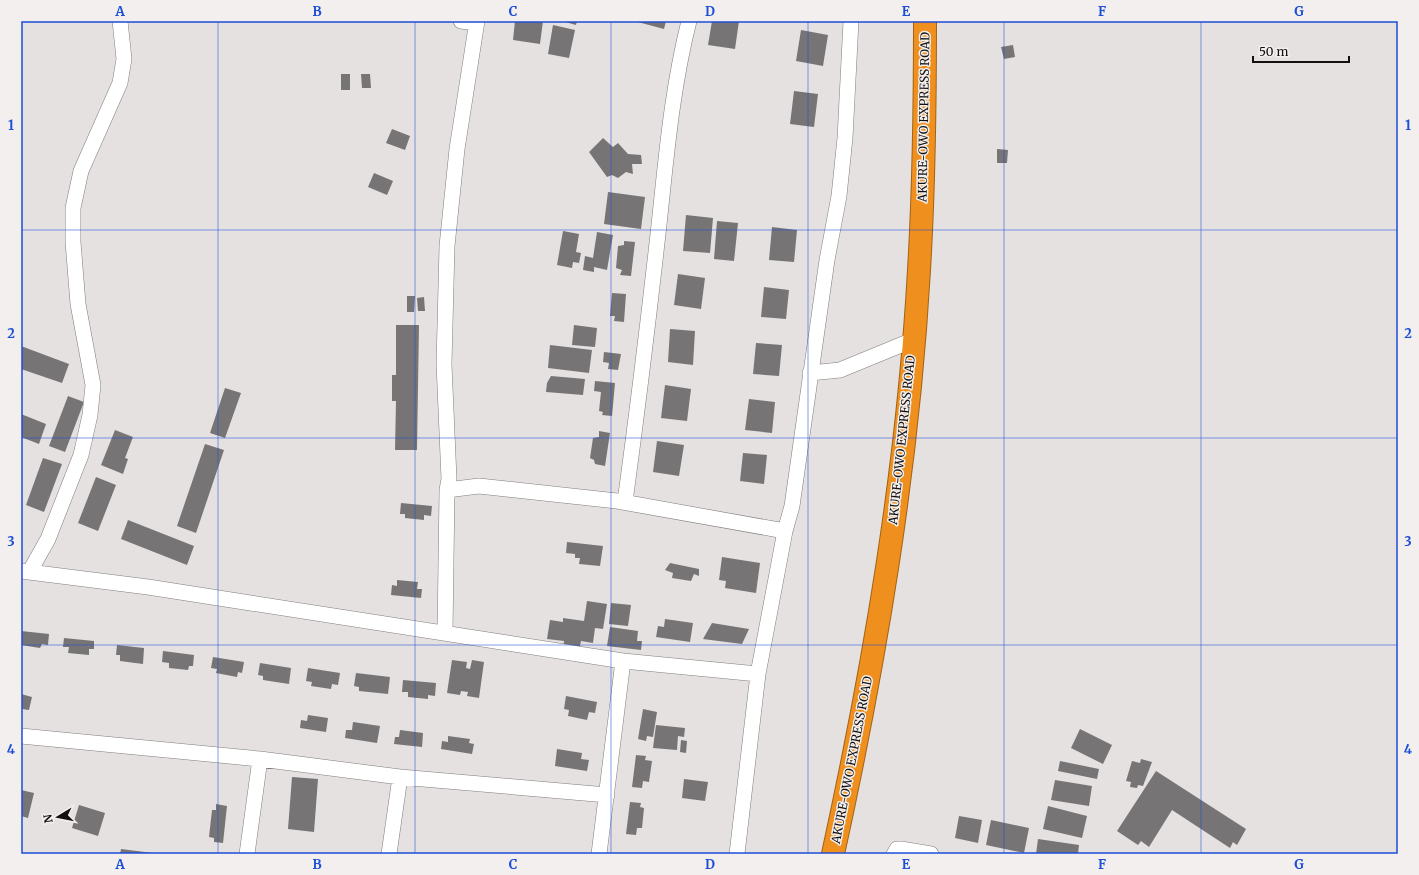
<svg xmlns="http://www.w3.org/2000/svg" width="1419" height="875" font-family="Merriweather,serif">
<style>
.building{fill:#777475}
.lines{fill:none;stroke-linecap:round;stroke-linejoin:round}
.street-casing{stroke:#817d7d;stroke-width:16}
.highway-casing{stroke:#a26318;stroke-width:24}
.street{stroke:#fff;stroke-width:15}
.highway{stroke:#ef8f1d;stroke-width:22}
.grid{fill:none;stroke:#1d4ed8;stroke-width:1;stroke-opacity:0.55}
.labels{text-anchor:middle;stroke-width:3;stroke-linejoin:round;paint-order:stroke}
.street-label{font-size:12px;fill:#121110;stroke:#f3efee}
.neatline{fill:none;stroke:#1d4ed8;stroke-width:1.5}
.grid-label{font-size:13px;text-anchor:middle;font-weight:bold;fill:#1d4ed8}
</style>
<rect width="100%" height="100%" fill="#e6e1e1"/>
<path class="building" d="M 515,21 L 543,21 L 540,44 L 513,40 Z
M 562,21 L 577,21 L 576,25 Z
M 634,21 L 666,21 L 664,29 Z
M 712,21 L 739,21 L 735,49 L 708,45 Z
M 553,25 L 575,30 L 569,58 L 548,54 Z
M 801,30 L 828,35 L 823,66 L 796,61 Z
M 1013,45 L 1015,57 L 1004,59 L 1001,47 Z
M 341,74 L 350,74 L 350,90 L 341,90 Z
M 361,74 L 370,74 L 371,88 L 362,88 Z
M 794,91 L 818,94 L 814,127 L 790,124 Z
M 392,129 L 410,136 L 405,150 L 386,143 Z
M 603,138 L 613,147 L 618,143 L 628,154 L 641,155 L 642,164 L 632,164 L 633,174 L 626,172 L 618,178 L 612,175 L 607,177 L 589,152 Z
M 997,149 L 1008,150 L 1007,163 L 997,163 Z
M 374,173 L 393,181 L 387,195 L 368,187 Z
M 608,192 L 645,197 L 641,229 L 604,224 Z
M 686,215 L 713,218 L 710,253 L 683,251 Z
M 717,221 L 738,223 L 734,261 L 714,259 Z
M 772,227 L 797,230 L 794,262 L 769,260 Z
M 563,231 L 579,234 L 576,252 L 581,253 L 579,263 L 573,262 L 572,268 L 557,265 Z
M 597,232 L 613,235 L 607,270 L 594,267 L 594,272 L 583,270 L 585,256 L 593,258 Z
M 624,241 L 635,242 L 631,276 L 620,275 L 622,270 L 616,268 L 618,246 L 624,245 Z
M 678,274 L 705,278 L 701,309 L 674,305 Z
M 764,287 L 789,290 L 786,319 L 761,317 Z
M 612,293 L 626,294 L 624,322 L 614,321 L 615,316 L 610,316 Z
M 407,296 L 415,296 L 414,312 L 407,312 Z
M 424,297 L 425,311 L 418,311 L 417,298 Z
M 396,325 L 419,325 L 417,450 L 395,450 L 396,401 L 392,401 L 392,375 L 396,375 Z
M 574,325 L 597,328 L 595,347 L 572,345 Z
M 670,329 L 695,331 L 693,365 L 668,362 Z
M 756,343 L 782,345 L 779,376 L 753,374 Z
M 550,345 L 592,350 L 589,373 L 548,368 Z
M 21,346 L 69,364 L 62,383 L 21,369 Z
M 604,352 L 621,354 L 618,370 L 608,369 L 609,363 L 603,362 Z
M 551,376 L 585,379 L 583,395 L 546,392 L 547,383 Z
M 595,381 L 615,383 L 612,416 L 602,415 L 603,412 L 599,411 L 601,392 L 594,391 Z
M 665,385 L 691,389 L 687,421 L 661,418 Z
M 225,388 L 241,393 L 225,438 L 210,433 Z
M 68,396 L 84,402 L 65,452 L 49,446 Z
M 749,399 L 775,402 L 772,433 L 745,430 Z
M 21,414 L 46,424 L 39,444 L 21,437 Z
M 115,430 L 133,437 L 125,458 L 128,459 L 123,474 L 101,465 Z
M 599,431 L 610,433 L 605,466 L 595,464 L 594,460 L 590,458 L 593,438 L 599,437 Z
M 657,441 L 684,445 L 679,476 L 653,472 Z
M 205,444 L 224,450 L 196,533 L 177,526 Z
M 743,453 L 767,455 L 764,484 L 740,481 Z
M 43,458 L 62,464 L 44,512 L 26,505 Z
M 96,477 L 116,485 L 98,531 L 78,523 Z
M 401,503 L 432,506 L 431,516 L 424,515 L 424,520 L 405,518 L 405,514 L 400,514 Z
M 128,520 L 194,546 L 187,565 L 121,539 Z
M 567,542 L 603,546 L 600,566 L 579,564 L 580,558 L 575,558 L 575,554 L 566,553 Z
M 722,557 L 760,563 L 756,593 L 725,588 L 726,581 L 719,580 Z
M 670,563 L 699,569 L 699,576 L 694,574 L 691,581 L 672,578 L 673,573 L 665,570 Z
M 397,580 L 418,582 L 417,589 L 422,589 L 421,598 L 391,595 L 392,585 L 397,586 Z
M 587,601 L 607,604 L 603,629 L 595,628 L 593,643 L 581,641 L 579,651 L 563,649 L 564,641 L 547,639 L 550,620 L 563,622 L 563,618 L 584,621 Z
M 611,603 L 631,605 L 628,626 L 609,624 Z
M 665,619 L 693,623 L 690,642 L 656,637 L 658,626 L 664,627 Z
M 712,623 L 749,629 L 742,644 L 703,639 Z
M 610,627 L 638,631 L 637,641 L 642,641 L 641,650 L 607,646 Z
M 21,631 L 49,634 L 48,645 L 42,644 L 40,648 L 21,645 Z
M 64,638 L 94,641 L 94,649 L 89,649 L 89,655 L 68,653 L 69,647 L 63,647 Z
M 117,645 L 144,648 L 143,664 L 120,661 L 120,655 L 116,655 Z
M 163,651 L 194,655 L 193,666 L 189,666 L 188,670 L 169,668 L 169,663 L 162,662 Z
M 213,657 L 244,662 L 242,673 L 238,672 L 237,677 L 216,673 L 217,669 L 211,668 Z
M 452,660 L 467,662 L 466,668 L 470,669 L 472,660 L 484,662 L 479,698 L 467,696 L 468,692 L 461,691 L 460,695 L 447,693 Z
M 260,663 L 291,668 L 289,684 L 263,680 L 263,676 L 258,675 Z
M 308,668 L 340,673 L 338,685 L 332,684 L 331,689 L 311,686 L 312,682 L 306,681 Z
M 356,673 L 390,677 L 388,694 L 359,691 L 359,687 L 354,686 Z
M 403,680 L 436,683 L 435,696 L 428,695 L 428,699 L 408,697 L 408,692 L 402,692 Z
M 21,694 L 32,697 L 29,710 L 22,709 L 22,712 Z
M 566,696 L 597,702 L 595,713 L 589,712 L 587,720 L 568,716 L 569,710 L 564,709 Z
M 643,709 L 657,712 L 653,737 L 647,736 L 646,741 L 638,739 Z
M 308,715 L 328,718 L 326,732 L 300,728 L 301,720 L 307,721 Z
M 353,722 L 380,726 L 377,743 L 345,738 L 346,730 L 352,730 Z
M 656,725 L 685,728 L 684,737 L 678,736 L 677,750 L 653,748 Z
M 1080,729 L 1112,745 L 1103,764 L 1071,748 Z
M 400,730 L 423,733 L 422,747 L 394,744 L 395,737 L 399,737 Z
M 448,736 L 470,739 L 469,743 L 474,744 L 472,754 L 441,749 L 442,741 L 448,742 Z
M 681,740 L 687,741 L 686,753 L 680,752 Z
M 557,749 L 582,753 L 581,759 L 589,760 L 587,771 L 555,766 Z
M 636,755 L 646,756 L 645,760 L 652,761 L 649,782 L 643,781 L 642,788 L 632,787 Z
M 1141,759 L 1152,762 L 1143,786 L 1138,785 L 1137,788 L 1130,787 L 1131,782 L 1126,781 L 1132,761 L 1140,763 Z
M 1060,761 L 1099,769 L 1097,779 L 1058,771 Z
M 1156,771 L 1246,829 L 1237,845 L 1233,842 L 1230,848 L 1172,810 L 1149,847 L 1141,841 L 1138,845 L 1117,831 Z
M 292,777 L 318,779 L 314,832 L 288,829 Z
M 684,779 L 708,782 L 705,801 L 682,798 Z
M 1055,780 L 1092,786 L 1089,806 L 1051,800 Z
M 21,790 L 34,793 L 28,818 L 21,816 Z
M 630,802 L 641,803 L 640,807 L 644,808 L 642,828 L 637,828 L 636,835 L 626,834 Z
M 216,804 L 227,806 L 223,843 L 214,842 L 214,838 L 209,837 L 212,810 L 216,810 Z
M 79,805 L 105,813 L 98,836 L 72,828 Z
M 1048,806 L 1087,816 L 1082,838 L 1043,829 Z
M 959,816 L 982,820 L 978,843 L 955,838 Z
M 991,820 L 1029,828 L 1024,853 L 986,845 Z
M 1038,839 L 1079,845 L 1078,854 L 1036,854 Z
M 121,849 L 153,853 L 152,854 L 120,854 Z"/>
<g class="lines">
<defs>
<path id="street" d="M 461,21 L 477,23
M 810,373 L 840,370 L 913,340
M 447,490 L 479,486 L 617,501 L 785,531
M 625,502 C 637,413 648,324 658,234 C 666,161 671,93 689,21
M 21,571 L 148,587 L 623,661 L 758,674
M 30,571 L 48,539 L 81,455 L 90,415 L 93,385 L 78,304 L 73,242 L 73,208 L 81,171 L 120,83 L 124,59 L 120,21
M 445,633 L 447,490 L 449,479 L 444,364 L 447,246 L 457,149 L 477,21
M 21,736 L 260,759 L 400,777 L 607,795
M 247,854 L 260,759
M 389,854 L 400,777
M 599,854 L 623,661
M 737,854 L 758,674 L 785,531 L 792,506 L 827,260 L 839,196 L 845,138 L 851,21
M 894,854 L 897,849 L 901,849 L 931,854"/>
<path id="highway" d="M 833,854 C 875,662 908,467 919,270 C 924,187 925,104 925,21"/>
</defs>
<use href="#street" class="street-casing"/>
<use href="#highway" class="highway-casing"/>
<use href="#street" class="street"/>
<use href="#highway" class="highway"/>
</g>
<path class="grid" d="M 218,21 L 218,854M 415,21 L 415,854M 611,21 L 611,854M 808,21 L 808,854M 1004,21 L 1004,854M 1201,21 L 1201,854M 21,230 L 1398,230M 21,438 L 1398,438M 21,645 L 1398,645"/>
<g class="labels">
<g class="street-label">
<text transform="translate(924 117) rotate(-89)" y="4">AKURE-OWO EXPRESS ROAD</text>
<text transform="translate(902 440) rotate(-84)" y="4">AKURE-OWO EXPRESS ROAD</text>
<text transform="translate(852 760) rotate(-79)" y="4">AKURE-OWO EXPRESS ROAD</text>
</g>
</g>
<rect width="1419" height="875" fill="none" stroke="#f3efee" stroke-width="44"/>
<g transform="translate(58 817) rotate(260)" stroke="#f3efee" stroke-width="3" paint-order="stroke">
<path d="M0-3L7 15L0 10L-7 15Z" fill="#121110"/>
<text y="-6" font-size="11" font-weight="bold" text-anchor="middle" fill="#121110">N</text>
</g>
<path d="M1253 56v6h96v-6" fill="none" stroke="#121110" stroke-width="2"/>
<text x="1259" y="56" font-size="12" fill="#121110" stroke="#f3efee" stroke-width="3" paint-order="stroke">50 m</text>
<rect x="22" y="22" width="1375" height="831" class="neatline"/>
<g class="grid-label">
<text x="120" y="16">A</text>
<text x="317" y="16">B</text>
<text x="513" y="16">C</text>
<text x="710" y="16">D</text>
<text x="906" y="16">E</text>
<text x="1102" y="16">F</text>
<text x="1299" y="16">G</text>
<text x="11" y="130">1</text>
<text x="1408" y="130">1</text>
<text x="11" y="338">2</text>
<text x="1408" y="338">2</text>
<text x="11" y="546">3</text>
<text x="1408" y="546">3</text>
<text x="11" y="754">4</text>
<text x="1408" y="754">4</text>
<text x="120" y="869">A</text>
<text x="317" y="869">B</text>
<text x="513" y="869">C</text>
<text x="710" y="869">D</text>
<text x="906" y="869">E</text>
<text x="1102" y="869">F</text>
<text x="1299" y="869">G</text>
</g>
</svg>
